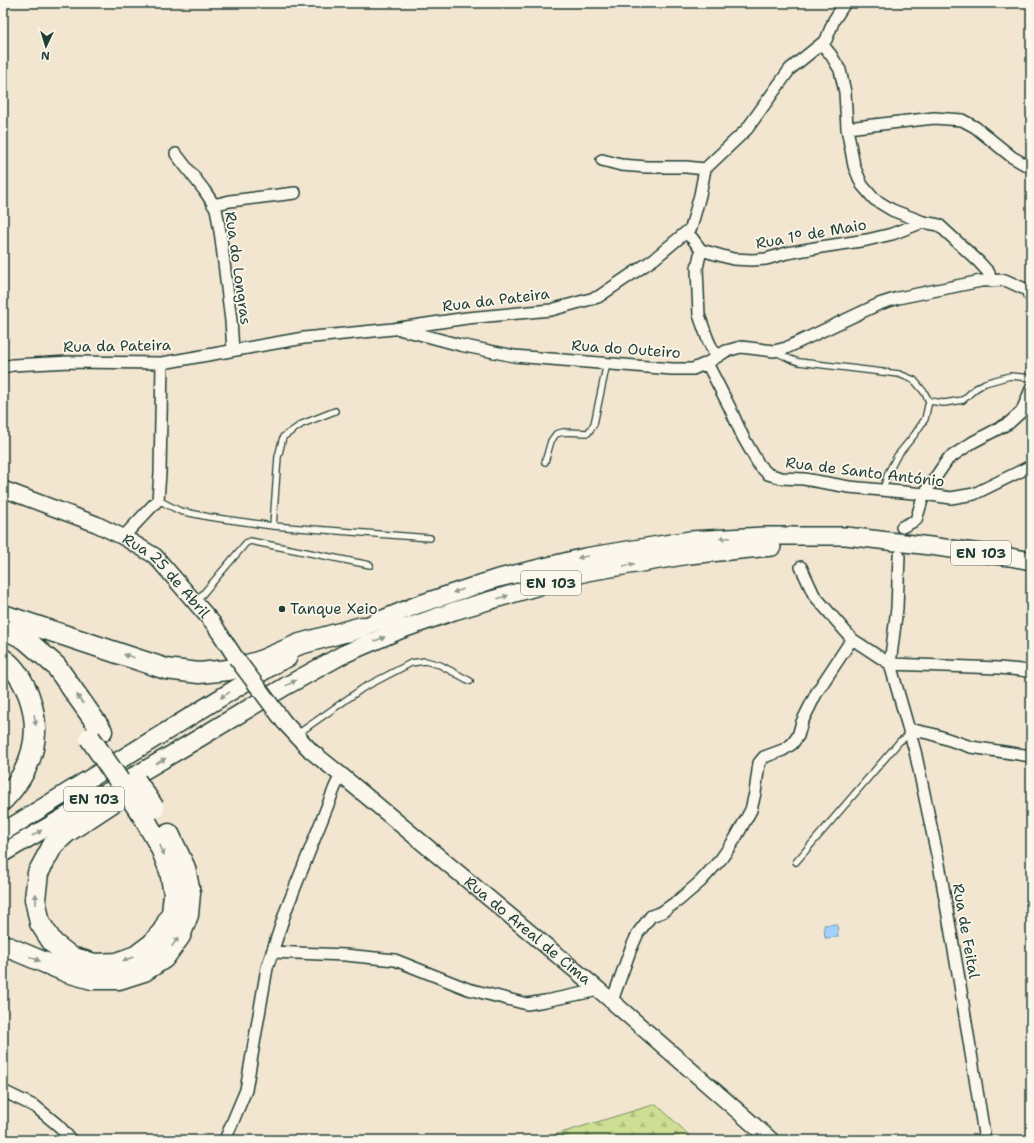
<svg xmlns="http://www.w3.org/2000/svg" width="1034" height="1143" font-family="'Shantell Sans',sans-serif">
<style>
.forest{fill:url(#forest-firs);stroke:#768e63}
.water{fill:#a1d1fd;stroke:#6d96ad}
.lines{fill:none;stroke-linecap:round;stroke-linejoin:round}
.lane-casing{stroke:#1f3d34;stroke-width:8}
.street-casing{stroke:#1f3d34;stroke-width:14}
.secondary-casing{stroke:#1f3d34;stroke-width:18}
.primary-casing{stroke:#1f3d34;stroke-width:20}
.highway-casing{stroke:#1f3d34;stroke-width:23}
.lane{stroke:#fbf7ec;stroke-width:5.5}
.street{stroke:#fbf7ec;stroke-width:11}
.secondary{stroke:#fbf7ec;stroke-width:15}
.primary{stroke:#fbf7ec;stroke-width:17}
.highway{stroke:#fbf7ec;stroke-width:20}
.secondary-bridge-casing{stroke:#1f3d34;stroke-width:18;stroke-linecap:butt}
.highway-bridge-casing{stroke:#1f3d34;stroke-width:23;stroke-linecap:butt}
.secondary-bridge{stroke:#fbf7ec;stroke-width:15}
.highway-bridge{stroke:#fbf7ec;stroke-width:20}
.oneway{fill:#8d9a90}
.poi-dot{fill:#1f3d34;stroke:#fbf7ec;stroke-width:1.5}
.labels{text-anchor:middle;stroke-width:3.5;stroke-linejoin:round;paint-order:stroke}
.shield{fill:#fbf7ec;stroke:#61756b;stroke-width:1}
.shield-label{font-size:14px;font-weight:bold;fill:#1f3d34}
.street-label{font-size:15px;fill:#1f3d34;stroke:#fbf7ec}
.poi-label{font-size:15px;fill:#1f3d34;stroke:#fbf7ec;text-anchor:start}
</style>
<defs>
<pattern id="forest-firs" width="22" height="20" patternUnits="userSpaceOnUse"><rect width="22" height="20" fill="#cede92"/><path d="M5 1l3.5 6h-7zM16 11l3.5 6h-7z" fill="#b0bf7e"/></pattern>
</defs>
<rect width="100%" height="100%" fill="#f3e6d1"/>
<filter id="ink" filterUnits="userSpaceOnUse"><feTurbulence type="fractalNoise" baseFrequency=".025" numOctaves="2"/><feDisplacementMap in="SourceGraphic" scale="8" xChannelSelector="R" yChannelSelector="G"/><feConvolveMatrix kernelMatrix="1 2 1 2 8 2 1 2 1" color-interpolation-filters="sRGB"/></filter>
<g filter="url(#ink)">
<path class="forest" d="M 656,1104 L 688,1134 L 690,1140 L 538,1140 Z"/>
<path class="water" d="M 837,924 L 838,937 L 825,938 L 824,925 Z"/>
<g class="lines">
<defs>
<path id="lane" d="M 1025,289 L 1026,296 L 1031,300
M 776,352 L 790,359 L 799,362 L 899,374 L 914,380 L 924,392 L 929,401 L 925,419 L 915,434 L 897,456 L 888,473 L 883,490
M 929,401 L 944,403 L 963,400 L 975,389 L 985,383 L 1010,376 L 1031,378
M 545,462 L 551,441 L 556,434 L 563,432 L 588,433 L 594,424 L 607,363
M 158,500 L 180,511 L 209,517 L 273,526 L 430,538
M 273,526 L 278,457 L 283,437 L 302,424 L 335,411
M 196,602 L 246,543 L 250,541 L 370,565
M 296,735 L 363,688 L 411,663 L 425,661 L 440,665 L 470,681
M 796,862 L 900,741 L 910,735"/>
<path id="street" d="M 822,44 L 831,55 L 840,70 L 845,92 L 847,128 L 854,166 L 862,185 L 874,199 L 892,210 L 923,222 L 939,225 L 979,262 L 989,273 L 990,281
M 847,128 L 934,118 L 962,120 L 975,127 L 1012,157 L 1026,165 L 1031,166
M 176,154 L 204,190 L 216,208 L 221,238 L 231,321 L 233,350
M 602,160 L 621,165 L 647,167 L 686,167 L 705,169
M 213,205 L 230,201 L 295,193
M 685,233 L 692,238 L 701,250 L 733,259 L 752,260 L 766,259 L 787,253 L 821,247 L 867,240 L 892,234 L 923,222
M 701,250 L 697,268 L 699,315 L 708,340 L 716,357
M 402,330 L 419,334 L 460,345 L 514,356 L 672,369 L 693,369 L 707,363 L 726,351 L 741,347 L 774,351 L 786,348 L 879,304 L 898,298 L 981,281 L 1005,280 L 1027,290 L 1031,289
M 707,363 L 729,406 L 743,437 L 759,465 L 768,474 L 781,478 L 804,479 L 849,487 L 924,494 L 951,498 L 974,494 L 1031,466
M 3,367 L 13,365 L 70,362 L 162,363 L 304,338 L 393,329 L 467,318 L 551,310 L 598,297 L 654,259 L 691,228 L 700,195 L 705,169 L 747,129 L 790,69 L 826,40 L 834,20 L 845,3
M 902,527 L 916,520 L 924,494 L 948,459 L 973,442 L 1009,423 L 1022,411 L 1031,389
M 123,537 L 158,500 L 160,473 L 162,363
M 899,556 L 897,608 L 890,664 L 915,751 L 939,864 L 959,979 L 985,1140
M 801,567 L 814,595 L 852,639 L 890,664 L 999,668 L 1021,670 L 1031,672
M 909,729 L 932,734 L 971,747 L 1031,756
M 272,952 L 345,955 L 395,960 L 468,989 L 527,1004 L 545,1001 L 599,990
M 612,1001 L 630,951 L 638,933 L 651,916 L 662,912 L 679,900 L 700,882 L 721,859 L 735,839 L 751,810 L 755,793 L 759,763 L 764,757 L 783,750 L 792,744 L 798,736 L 802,722 L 817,692 L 852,639
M 3,1091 L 36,1107 L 59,1126 L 71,1140
M 225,1140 L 246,1090 L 267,968 L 286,910 L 335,787 L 341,775"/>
<g id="secondary">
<path id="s1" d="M 3,489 L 96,524 L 123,537 L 155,556 L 213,623 L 236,658"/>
<path id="s2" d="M 284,722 L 311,751 L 341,775 L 599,990 L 771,1140"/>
</g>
<path id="primary" d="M 349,633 L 417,605 L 495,579 L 585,557 L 690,540 L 764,536 L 846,536 L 930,546 L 1010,557 L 1031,561
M 3,832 L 277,663 L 288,658
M 3,853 L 186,746 L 286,686 L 344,654 L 400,630 L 454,611 L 587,572 L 689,555 L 772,547"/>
<path id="highway" d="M 3,615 L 166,669 L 199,673 L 228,670 L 258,662 L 300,644 L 362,627
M 3,628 L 25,639 L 56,666 L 102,731
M 3,659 C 16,668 23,681 29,696 C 43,736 32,770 3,800
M 135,777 L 113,802 L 66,833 L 53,845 L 38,873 L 35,899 L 40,923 L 53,943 L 71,957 L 95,964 L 117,963 L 136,956 L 152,944 L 163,931 L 172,913 L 174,894 L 170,871 L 160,846 L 143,816
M 3,945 L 67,972 L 92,979 L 119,979 L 144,971 L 164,958 L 180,936 L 188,915 L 190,893 L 185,868 L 169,834"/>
</defs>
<use href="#lane" class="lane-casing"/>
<use href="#street" class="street-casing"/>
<use href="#secondary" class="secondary-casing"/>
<use href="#primary" class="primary-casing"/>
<use href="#highway" class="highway-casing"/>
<use href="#lane" class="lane"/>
<use href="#street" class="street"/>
<use href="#secondary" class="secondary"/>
<use href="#primary" class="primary"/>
<use href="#highway" class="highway"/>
<defs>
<path id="secondary-bridge" d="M 236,658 L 284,722"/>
<path id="highway-bridge" d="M 90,738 L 143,816
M 136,781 L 154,808"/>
</defs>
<use href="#secondary-bridge" class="secondary-bridge-casing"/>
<use href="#highway-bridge" class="highway-bridge-casing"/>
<use href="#secondary-bridge" class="secondary-bridge"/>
<use href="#highway-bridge" class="highway-bridge"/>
</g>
<defs><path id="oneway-solid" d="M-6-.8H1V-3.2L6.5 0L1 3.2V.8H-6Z"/></defs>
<g class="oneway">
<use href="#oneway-solid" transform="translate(725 538) rotate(177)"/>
<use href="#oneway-solid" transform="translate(583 557) rotate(168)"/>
<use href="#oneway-solid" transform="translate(629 565) rotate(-10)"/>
<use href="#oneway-solid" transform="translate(458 591) rotate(162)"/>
<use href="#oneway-solid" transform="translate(503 597) rotate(-16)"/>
<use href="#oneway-solid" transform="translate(380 639) rotate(-23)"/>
<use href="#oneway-solid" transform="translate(129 656) rotate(-162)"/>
<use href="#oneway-solid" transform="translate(291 683) rotate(-29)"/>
<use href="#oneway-solid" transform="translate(225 695) rotate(148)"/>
<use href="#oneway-solid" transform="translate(80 699) rotate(-125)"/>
<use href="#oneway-solid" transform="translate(35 720) rotate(82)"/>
<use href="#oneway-solid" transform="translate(161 761) rotate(-30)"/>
<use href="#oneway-solid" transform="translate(37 833) rotate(-30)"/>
<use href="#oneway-solid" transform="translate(162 850) rotate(67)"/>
<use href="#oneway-solid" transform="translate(36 899) rotate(-92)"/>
<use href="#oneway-solid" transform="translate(175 942) rotate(-55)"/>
<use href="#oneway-solid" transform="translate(35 959) rotate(24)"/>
<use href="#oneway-solid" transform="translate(128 959) rotate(160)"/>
</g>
</g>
<circle class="poi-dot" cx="282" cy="609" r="4"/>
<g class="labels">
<g class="shield">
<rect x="951" y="541" width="60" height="24" rx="3"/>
<rect x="521" y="571" width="60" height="24" rx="3"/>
<rect x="64" y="787" width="60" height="24" rx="3"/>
</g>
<g class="shield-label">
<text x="981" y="558">EN 103</text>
<text x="551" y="588">EN 103</text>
<text x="94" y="804">EN 103</text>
</g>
<g class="street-label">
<text transform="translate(811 234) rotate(-10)" y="5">Rua 1º de Maio</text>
<text transform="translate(238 268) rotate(82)" y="5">Rua do Longras</text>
<text transform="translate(496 300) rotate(-7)" y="5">Rua da Pateira</text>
<text transform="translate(117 346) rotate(-1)" y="5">Rua da Pateira</text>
<text transform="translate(626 349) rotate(4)" y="5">Rua do Outeiro</text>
<text transform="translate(865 472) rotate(7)" y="5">Rua de Santo António</text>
<text dy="5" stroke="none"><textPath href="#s1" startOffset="188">Rua 25 de Abril</textPath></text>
<text dy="5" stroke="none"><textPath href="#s2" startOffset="321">Rua do Areal de Cima</textPath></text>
<text transform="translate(966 931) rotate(80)" y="5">Rua de Feital</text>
</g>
<g class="poi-label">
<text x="290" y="614">Tanque Xeio</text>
</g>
</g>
<rect width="1034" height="1143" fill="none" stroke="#fbf7ec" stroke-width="16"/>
<rect x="8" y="8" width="1018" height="1127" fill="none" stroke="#1f3d34" stroke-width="1.5" filter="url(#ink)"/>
<g transform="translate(46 46) rotate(184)" stroke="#fbf7ec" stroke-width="3" paint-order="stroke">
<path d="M0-3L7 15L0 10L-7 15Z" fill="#1f3d34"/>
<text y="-6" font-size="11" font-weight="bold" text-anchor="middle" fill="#1f3d34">N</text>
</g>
</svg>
